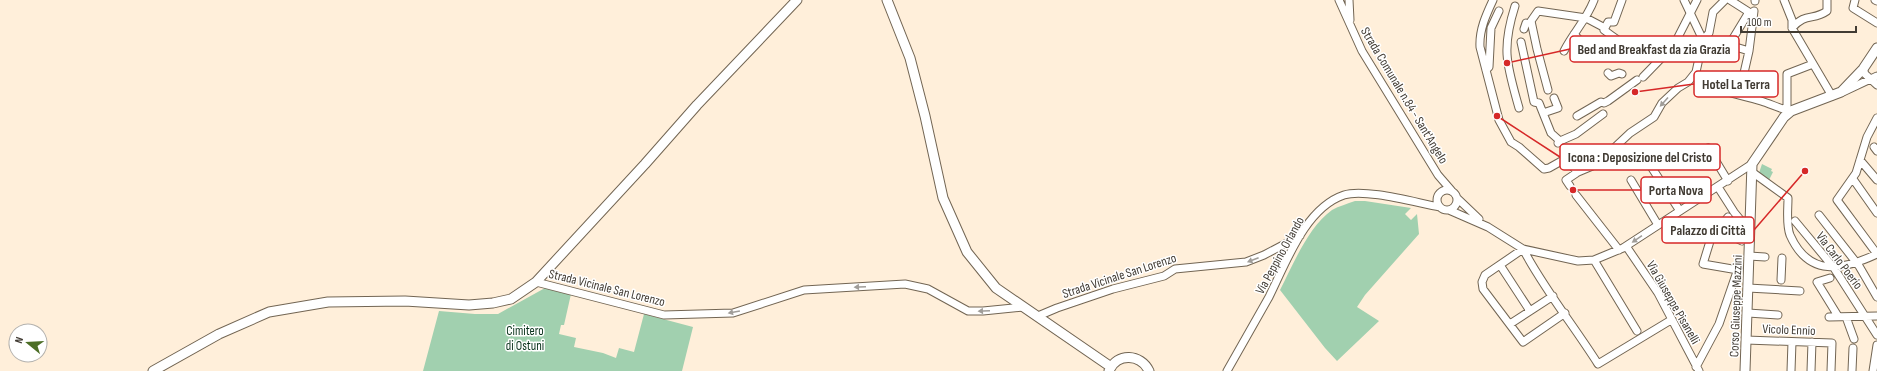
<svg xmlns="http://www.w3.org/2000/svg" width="1877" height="371" font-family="'Sofia Sans Condensed',sans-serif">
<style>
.green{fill:#a1d0af}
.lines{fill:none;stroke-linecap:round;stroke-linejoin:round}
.street-casing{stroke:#726553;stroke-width:9}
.secondary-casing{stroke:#726553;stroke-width:11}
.street{stroke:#fff;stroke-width:7}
.secondary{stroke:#fff;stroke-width:9}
.oneway{fill:#a09d99}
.labels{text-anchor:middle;stroke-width:3;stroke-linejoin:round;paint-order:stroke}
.street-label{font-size:13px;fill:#413b33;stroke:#fff}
.park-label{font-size:13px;fill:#09321b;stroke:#fff}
.leader{fill:none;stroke:#d62828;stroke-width:1.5}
.callout-dot{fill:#d62828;stroke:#fff;stroke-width:1.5}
.callout{fill:#fff;stroke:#d62828;stroke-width:1.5}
.callout-label{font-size:14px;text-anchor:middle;font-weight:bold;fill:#413b33}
</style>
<rect width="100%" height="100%" fill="#ffefda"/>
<path class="green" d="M 1762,164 L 1772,169 L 1771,171 L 1773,172 L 1769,180 L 1759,173 Z
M 1355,201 L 1365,201 L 1411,208 L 1405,214 L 1411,220 L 1417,214 L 1419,234 L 1365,295 L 1357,307 L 1379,321 L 1337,361 L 1325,348 L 1280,290 C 1293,265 1308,227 1332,210 C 1339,206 1347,204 1355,201 Z
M 545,288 L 571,294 L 564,325 L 561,325 L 559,334 L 576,338 L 574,347 L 603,353 L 616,358 L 619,348 L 634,352 L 644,314 L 693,327 L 682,371 L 423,371 L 439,311 L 475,314 L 498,314 Z"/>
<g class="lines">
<defs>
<path id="street" d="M 1339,0 L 1362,51 L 1438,175 L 1451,190
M 1349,0 L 1350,20
M 1493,0 C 1486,15 1479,30 1480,47 L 1499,120 L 1511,142 L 1519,147 L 1544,169 L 1549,168 L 1565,159 L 1578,172
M 1684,0 L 1703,40 L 1696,72 C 1712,93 1737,93 1761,101 C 1771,104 1780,109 1791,111
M 1730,0 L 1752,14
M 1784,0 L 1792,20 L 1792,28 L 1832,96
M 1855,0 L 1853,8 L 1877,23
M 1875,0 L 1877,1
M 1755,1 L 1755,0
M 1515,6 C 1501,50 1507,65 1519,108
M 1749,12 L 1729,45 L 1749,51
M 1605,28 L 1608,22 L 1614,22 L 1622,0
M 1792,28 C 1806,12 1813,21 1827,11 L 1827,0
M 1524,29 L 1526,23
M 1574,34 L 1593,55
M 1703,40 L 1709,33 L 1713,12 L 1725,0
M 1521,42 L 1534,102 L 1539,103 L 1551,133 L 1560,141 L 1558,143
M 1564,51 C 1573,33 1587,19 1594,0
M 1863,69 L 1865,74 L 1877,85
M 1486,70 L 1489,67 L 1491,28 L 1499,11
M 1608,73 L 1611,76 L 1619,73 L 1622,74
M 1643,77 L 1674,45 L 1697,0
M 1548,90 L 1537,49 L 1531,21 L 1538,11 L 1586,18 L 1605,28 L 1604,30 C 1616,39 1637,54 1651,57
M 1843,92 L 1877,76
M 1739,95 L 1749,51 L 1754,11
M 1787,110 L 1787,74 L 1813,64
M 1543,113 L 1558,108 L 1554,98
M 1577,116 L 1601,102 L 1604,103 L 1608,101 L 1637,80
M 1877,118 L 1867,137 L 1856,173 L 1837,200 L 1877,254
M 1560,141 L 1576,134 L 1603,114
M 1874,147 L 1877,151
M 1860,160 L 1877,180
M 1685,161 L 1708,148 L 1728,181
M 1650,165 L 1680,211
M 1752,172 L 1788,198 C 1788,209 1786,225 1790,235 C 1809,278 1843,270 1877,254
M 1853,179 L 1877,213
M 1631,180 L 1658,225
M 1570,186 L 1566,180 L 1578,172 L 1597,164 L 1630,133 L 1654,117 L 1662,103 L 1678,88 L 1688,82 L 1696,72
M 1718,187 L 1734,212 L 1743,223
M1437 200a10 10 0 1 1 20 0a10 10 0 1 1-20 0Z
M 1576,195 L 1619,250
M 1457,198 L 1479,219
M 1449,210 L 1488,227 L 1523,249 L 1578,261 L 1594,260 L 1623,248 L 1752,164
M 1819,215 L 1859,266 L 1877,297
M 1728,217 L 1711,238 L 1703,264 L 1738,270
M 1795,221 L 1834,268 L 1877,335
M 1718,229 L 1742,241
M 1626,246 L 1658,293 L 1699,371
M 1749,256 L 1765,257
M 1594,260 L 1637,331
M 1500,265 L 1530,311
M 1830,278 L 1817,282 L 1838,316
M 1781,280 L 1782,258
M 536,282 L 664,315 L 733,313 L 804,290 L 905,284 L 928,289 L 968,311 L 983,311 L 1023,307
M 1748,288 L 1800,291
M 1565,313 L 1523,342 L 1483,289 L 1482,282 L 1485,275 L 1523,249 C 1544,289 1574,326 1598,364 L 1671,320
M 1748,313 L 1778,315
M 1038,316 L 1057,308 L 1113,289 L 1164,276 L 1175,269 L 1246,262 L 1264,255 L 1300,236
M 1829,317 L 1877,316
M 1846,317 L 1854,339
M 1510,324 L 1553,296
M 1746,340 L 1832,343 L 1831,371
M 1696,367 L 1719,324 L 1739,266
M 1227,371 C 1241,346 1255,322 1269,297 C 1286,263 1305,208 1344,195 C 1365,188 1417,203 1440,207
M 1791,371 L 1792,342
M 1811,371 L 1812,342
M 1852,371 L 1853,348
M 1873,371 L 1877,345"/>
<path id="secondary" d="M 887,0 L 910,58 L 925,116 L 943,198 L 967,252 L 996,288 L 1111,367
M 153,371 L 219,334 L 269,312 L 328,302 L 405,301 L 469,305 L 493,303 L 511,299 L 536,282 L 645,164 L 697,105 L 797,0
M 1109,371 C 1117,352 1141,354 1149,371
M 1745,371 L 1752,164 L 1784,117 L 1791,111 L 1841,92 L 1863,69 L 1877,48"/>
</defs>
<use href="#street" class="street-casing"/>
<use href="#secondary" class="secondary-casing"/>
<use href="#street" class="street"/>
<use href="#secondary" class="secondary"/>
</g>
<defs><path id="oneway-solid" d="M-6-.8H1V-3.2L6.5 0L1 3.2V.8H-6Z"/></defs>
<g class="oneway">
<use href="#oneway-solid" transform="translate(1664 102) rotate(132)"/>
<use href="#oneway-solid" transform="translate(1637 239) rotate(146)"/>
<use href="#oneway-solid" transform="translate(1253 260) rotate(159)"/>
<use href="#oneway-solid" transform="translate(860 287) rotate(177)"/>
<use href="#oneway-solid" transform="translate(984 311) rotate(177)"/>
<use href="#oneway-solid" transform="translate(734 312) rotate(170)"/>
</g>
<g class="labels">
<g class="street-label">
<text transform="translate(1405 95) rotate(59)" y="5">Strada Comunale n.84 - Sant'Angelo</text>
<text transform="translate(1279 255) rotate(-61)" y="5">Via Peppino Orlando</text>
<text transform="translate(1840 260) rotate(53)" y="5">Via Carlo Poerio</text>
<text transform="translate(1119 275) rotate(-18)" y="5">Strada Vicinale San Lorenzo</text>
<text transform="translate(607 287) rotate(14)" y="5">Strada Vicinale San Lorenzo</text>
<text transform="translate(1674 302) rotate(60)" y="5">Via Giuseppe Pisanelli</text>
<text transform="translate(1735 306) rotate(-88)" y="5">Corso Giuseppe Mazzini</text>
<text transform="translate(1789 329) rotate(2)" y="5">Vicolo Ennio</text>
</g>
<g class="park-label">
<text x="525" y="335">Cimitero<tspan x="525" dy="15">di Ostuni</tspan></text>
</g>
</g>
<path class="leader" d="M1507 63L1570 49M1635 92L1694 84M1497 116L1560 157M1573 190L1641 190M1805 171L1754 230"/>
<g class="callout-dot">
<circle cx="1507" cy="63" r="4"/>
<circle cx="1635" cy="92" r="4"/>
<circle cx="1497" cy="116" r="4"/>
<circle cx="1573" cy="190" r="4"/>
<circle cx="1805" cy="171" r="4"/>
</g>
<g class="callout">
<rect x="1570" y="36" width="169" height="26" rx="4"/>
<rect x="1694" y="71" width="84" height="26" rx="4"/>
<rect x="1560" y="144" width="160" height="26" rx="4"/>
<rect x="1641" y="177" width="70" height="26" rx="4"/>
<rect x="1662" y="217" width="92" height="26" rx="4"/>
</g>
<g class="callout-label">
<text x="1654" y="54">Bed and Breakfast da zia Grazia</text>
<text x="1736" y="89">Hotel La Terra</text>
<text x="1640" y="162">Icona : Deposizione del Cristo</text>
<text x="1676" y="195">Porta Nova</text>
<text x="1708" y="235">Palazzo di Città</text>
</g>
<g transform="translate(28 343) rotate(288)"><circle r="19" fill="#ffffff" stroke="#b3b1ad"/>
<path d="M0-3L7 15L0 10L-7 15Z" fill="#4c6e26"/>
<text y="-6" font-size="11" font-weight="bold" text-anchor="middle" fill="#413b33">N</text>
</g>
<path d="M1741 26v6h115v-6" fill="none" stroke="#413b33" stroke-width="2"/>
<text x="1747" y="26" font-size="12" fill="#413b33" stroke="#ffffff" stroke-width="3" paint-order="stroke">100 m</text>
</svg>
